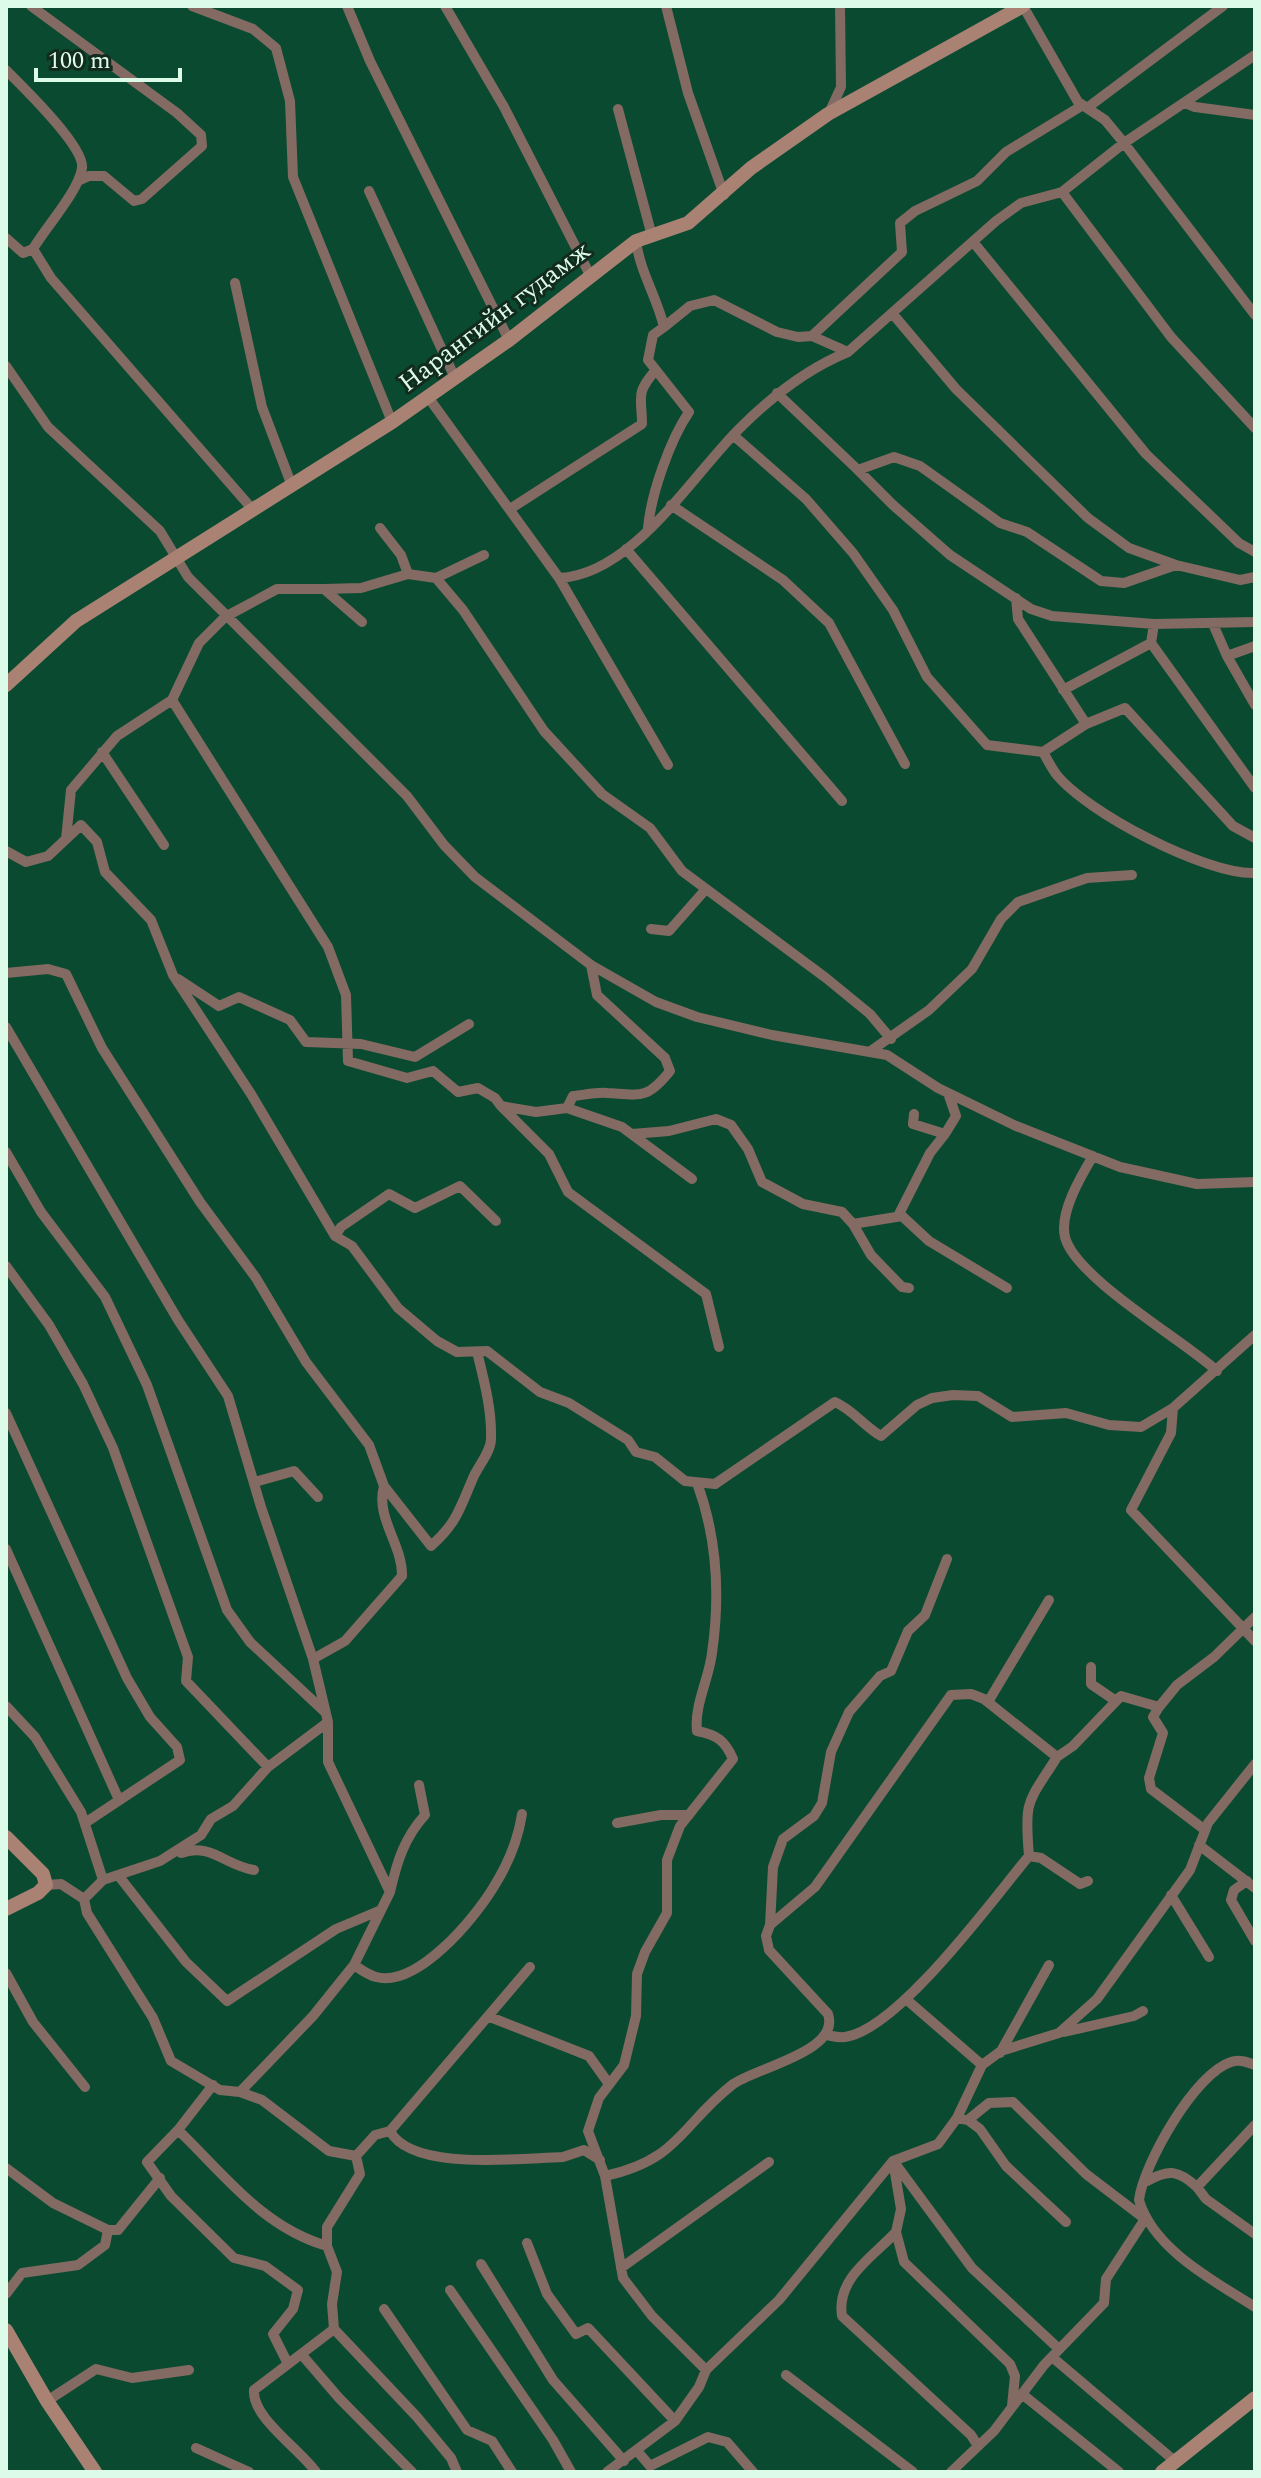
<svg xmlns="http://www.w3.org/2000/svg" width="1261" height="2478" font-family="Spectral,serif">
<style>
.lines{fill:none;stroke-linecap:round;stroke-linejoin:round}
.street{stroke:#836a62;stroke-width:10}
.secondary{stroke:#a98274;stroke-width:14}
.labels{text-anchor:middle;stroke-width:6;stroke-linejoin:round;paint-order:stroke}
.street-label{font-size:26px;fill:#ddfbe9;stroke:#132b1f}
</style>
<rect width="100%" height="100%" fill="#094a30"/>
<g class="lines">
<path class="street" d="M 31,6 L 177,113 L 201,135 L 202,146 L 142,199 L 134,201 L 104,176 L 89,176 L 78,181
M 192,6 L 253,29 L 276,48 L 290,101 L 293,177 L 392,422
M 347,6 L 370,61 L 509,340
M 445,6 L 504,107 L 590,275
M 666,6 L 688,93 L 724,195
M 1023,6 L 1078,102 L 1105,120 L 1124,143 L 1255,315
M 6,70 C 23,87 85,147 82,168 C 79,191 45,228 33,249 L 51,278 L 254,511
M 1185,103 L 1195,107 L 1255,115
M 1087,108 L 1223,6
M 618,109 L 652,236
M 829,113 L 841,87 L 840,6
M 369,191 L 455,378
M 1062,192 L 1171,337 L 1255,428
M 6,238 L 23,253 L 33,249
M 636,241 C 640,272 657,297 664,327 L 690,306 L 714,300 L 777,332 L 798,337 L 812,336 L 848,352
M 974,243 L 1146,454 L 1239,543 L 1255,552
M 235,283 L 262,407 L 292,486
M 892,313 L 956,389 L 1088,518 L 1129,548 L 1176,565
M 812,336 L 902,252 L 900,223 L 915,211 L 977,181 L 1006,152 L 1083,105
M 6,366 L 48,427 L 160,531 L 188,577 L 407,796 L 444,845 L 475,877 L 591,965 L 656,1002 L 697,1017 L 772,1035 L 887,1055 L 938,1088 L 1016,1126 L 1120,1167 L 1197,1184 L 1255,1182
M 777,393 L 858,470 L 894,457 L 920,466 L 1000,523 L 1027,532 L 1101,581 L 1124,583 L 1176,565 L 1240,580 L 1255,577
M 428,397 L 559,578 C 632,575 691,477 739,429 C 771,397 806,369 848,352 L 996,221 L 1021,203 L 1062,192 L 1124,143 L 1255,55
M 733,435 L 806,499 L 853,553 L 893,610 L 927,677 L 987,745 L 1043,752 L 1086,724 L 1125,708 L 1233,826 L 1255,838
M 858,470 L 893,505 L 950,555 L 1031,609 L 1052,616 L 1154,624 L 1255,622
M 671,505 L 783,580 L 829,623 L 905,764
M 510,509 L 642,424 C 642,397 635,394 655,371
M 380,528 L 401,555 L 408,574
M 648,528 C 651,494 670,440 689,412 L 648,360 L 653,335 L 664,327
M 626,549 L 842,801
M 436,578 L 463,610 L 544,731 L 602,794 L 650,828 L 682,871 L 826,978 L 870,1014 L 891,1039
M 559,578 L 668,765
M 324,589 L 361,588 L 408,574 L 436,578 L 484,555
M 1016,598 L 1018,619 L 1086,724
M 1154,624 L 1151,643 L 1255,788
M 1213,624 L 1227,656
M 1255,646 L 1227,656 L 1255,705
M 1063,690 L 1151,643
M 172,700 L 328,947 L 346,995 L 348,1061 L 407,1078 L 433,1071 L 458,1092 L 478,1088 L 495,1098 L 501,1106 L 536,1112 L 567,1108 L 573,1096 C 584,1095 596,1092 607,1093 C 640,1095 647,1100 670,1071 L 665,1058 L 597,995 L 591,965
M 102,752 L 164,845
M 1043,752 C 1047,759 1051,767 1056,774 C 1086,812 1206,875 1255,873
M 66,839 L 71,790 L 117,736 L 172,700 L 199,643 L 225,617 L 277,589 L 324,589 L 362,622
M 6,851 L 26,862 L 48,856 L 81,825 L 97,842 L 105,872 L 151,920 L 173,975 L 251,1094 L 335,1236 L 352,1246 L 398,1308 L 437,1341 L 457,1352 L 487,1351 L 540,1392 L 569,1403 L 628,1440 L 636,1452 L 655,1457 L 685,1481 L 715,1484 L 835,1402 C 853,1410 864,1426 881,1436 L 917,1405 L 932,1398 L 953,1395 L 978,1396 L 1012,1417 L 1066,1413 L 1109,1425 L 1141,1427 L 1173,1408
M 651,929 L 669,931 L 706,889
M 6,973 L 48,969 L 66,974 L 102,1048 L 200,1202 L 256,1278 L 306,1362 L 369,1445 L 384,1486
M 178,979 L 219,1006 L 239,997 L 290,1020 L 306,1042 L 361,1044 L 415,1057 L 469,1024
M 6,1027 L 178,1320 L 228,1396 L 261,1507 L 313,1659 L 328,1722 L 328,1762 L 390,1892 L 354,1965 L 313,2016 L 240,2092
M 872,1050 L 929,1010 L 972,969 L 1001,919 L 1018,902 L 1087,878 L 1132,875
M 501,1106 L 549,1154 L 568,1192 L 706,1294 L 719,1347
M 567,1108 L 622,1127 L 692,1179
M 914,1114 L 913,1124 L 945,1134 L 956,1116 L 948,1093
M 632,1134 L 669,1131 L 716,1119 L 731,1125 L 748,1149 L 762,1182 L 803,1204 L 842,1212 L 853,1224 L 871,1255 L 902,1287 L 909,1288
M 6,1152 L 41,1212 L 105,1297 L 147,1385 L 227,1610 L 250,1642 L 325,1712
M 1093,1156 C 1081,1176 1059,1213 1065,1237 C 1075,1278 1185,1341 1217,1371
M 898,1216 L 930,1153 L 945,1134
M 853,1224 L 902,1216 L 929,1241 L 1007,1288
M 335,1236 L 341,1227 L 389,1194 L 415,1208 L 460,1186 L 496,1221
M 6,1266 L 49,1325 L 83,1384 L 113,1448 L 188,1657 L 186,1681 L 268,1767
M 1255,1335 L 1173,1408 L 1171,1433 L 1131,1510 L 1255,1641
M 6,1413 L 127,1678 L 150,1717 L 177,1747 L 180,1760 L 85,1823
M 255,1482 L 294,1471 L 318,1497
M 697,1483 C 717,1537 720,1597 712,1653 C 709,1679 694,1705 697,1731 C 717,1735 725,1740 733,1759 L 680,1826 L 667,1860 L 667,1913 L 645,1952 L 637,1974 L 636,2016 L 624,2065 L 599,2098 L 588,2131 L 605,2176 L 623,2278 L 652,2316 L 706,2370
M 6,1549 L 119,1800
M 313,1659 L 345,1641 L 402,1576 C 403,1545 375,1518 384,1486 L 431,1546 C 457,1523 460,1508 473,1478 C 478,1466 491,1452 491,1439 C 492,1410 484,1380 477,1352
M 1091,1667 L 1091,1684 L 1116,1701
M 988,1702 L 1049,1600
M 6,1706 L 35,1737 L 81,1812 L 103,1880 L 84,1899 L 87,1913 L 153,2018 L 171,2061 L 220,2090 L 240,2092 L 262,2100 L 329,2151 L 356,2156 L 375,2135 L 390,2131 L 530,1967
M 1159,1707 L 1153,1717 L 1163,1733 L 1149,1778 L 1151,1789 L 1205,1830
M 617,1823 L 661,1815 L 689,1815
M 1199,1845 L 1255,1888
M 181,1853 C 210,1842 226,1866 254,1870
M 1029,1856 L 1041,1858 L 1080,1884 L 1088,1881
M 118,1875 L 186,1962 L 227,2001 L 336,1929 L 381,1910
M 103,1880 L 160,1861 L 201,1835 L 211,1819 L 233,1806 L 268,1767 L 328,1722
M 1247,1881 L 1234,1890 L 1231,1900 L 1255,1941
M 46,1885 L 61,1884 L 84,1899
M 390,1892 C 397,1862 404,1838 425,1815 L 419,1785
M 1171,1895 L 1209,1957
M 770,1925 L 773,1867 L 783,1839 L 814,1816 L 822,1803 L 831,1752 L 849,1712 L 880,1676 L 891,1671 L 908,1631 L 925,1615 L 947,1559
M 354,1965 C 360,1969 368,1975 376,1977 C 417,1988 474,1919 493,1888 C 507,1866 518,1840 522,1814
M 6,1973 L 33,2022 L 85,2087
M 907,2000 L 982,2065
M 490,2017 L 589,2056 L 609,2084
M 1064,2032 L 1134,2016 L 1143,2011
M 826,2035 C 832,2036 839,2038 845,2037 C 898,2030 993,1899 1029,1856 C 1024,1798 1028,1803 1057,1757
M 1000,2053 L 1049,1965
M 1255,2065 C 1247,2062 1239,2059 1231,2062 C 1195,2073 1143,2165 1139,2200 C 1153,2249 1214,2281 1255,2307
M 213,2085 L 178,2130 L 147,2162 L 171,2196 L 234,2258 L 265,2266 L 298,2290 L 293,2309 L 273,2334 L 288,2364
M 968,2120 L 980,2129 L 1006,2166 L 1066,2222
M 178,2130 C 225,2175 262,2227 327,2246
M 390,2131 C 412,2172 520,2158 563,2157 L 584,2150 L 600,2160
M 893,2161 L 901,2209 L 896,2232 L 904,2262 L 1010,2364 L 1015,2376 L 1012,2406
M 897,2166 L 972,2268 L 1059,2349
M 6,2168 L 53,2203 L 108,2230 L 118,2230 L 160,2178
M 605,2176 C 679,2160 681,2125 732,2085 C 754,2068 841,2052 828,2014 L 769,1950 L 766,1936 L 770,1925 L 815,1887 L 951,1695 L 971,1694 L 984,1699 L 1057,1757 L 1073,1746 L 1121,1696 L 1159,1707 L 1177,1685 L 1214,1657 L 1255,1617
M 1147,2181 C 1169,2169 1178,2170 1197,2187 L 1255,2125
M 1197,2187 L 1206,2199 L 1255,2234
M 896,2232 C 873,2257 836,2278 842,2316 L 971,2435 L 978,2446
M 527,2243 L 547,2294 L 576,2334 L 588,2328 L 675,2421
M 481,2264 L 553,2380 L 624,2461
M 621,2268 L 769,2162
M 450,2290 L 553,2440 L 571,2472
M 6,2294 L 22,2273 L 78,2265 L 105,2245 L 108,2230
M 384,2309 L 467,2430 L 492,2441 L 512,2472
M 334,2329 L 417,2417 L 451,2458 L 457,2472
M 302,2355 L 339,2398 L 412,2472
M 1052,2357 L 1176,2462
M 786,2375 L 913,2472
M 1022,2394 L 1119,2472
M 47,2401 L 96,2369 L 132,2378 L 189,2370
M 196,2448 L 249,2472
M 638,2452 L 650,2466 L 708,2437 L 727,2442 L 753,2472
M 316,2472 C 299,2448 252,2418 254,2390 L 334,2329 L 332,2304 L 337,2272 L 327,2246 L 327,2227 L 360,2174 L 356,2156
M 607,2472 L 675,2421 L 699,2387 L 706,2370 L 779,2300 L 893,2161 L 938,2144 L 957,2118 L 982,2065 L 1001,2051 L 1059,2033 L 1097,1999 L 1190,1870 L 1208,1823 L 1255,1764
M 951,2472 L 994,2431 L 1044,2365 L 1104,2303 L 1106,2279 L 1145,2219 L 1086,2174 L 1013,2102 L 989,2103 L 968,2120 L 957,2118"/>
<path class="secondary" d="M 6,685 L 76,621 L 392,422 L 509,340 L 636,241 L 688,223 L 751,168 L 828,114 L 1023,6
M 6,1837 L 43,1874 L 46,1885 L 38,1893 L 6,1909
M 6,2330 L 47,2401 L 95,2472
M 1162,2472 L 1255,2398"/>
</g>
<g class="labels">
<g class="street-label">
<text transform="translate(494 316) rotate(-37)" y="9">Нарангийн гудамж</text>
</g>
</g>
<rect width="1261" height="2478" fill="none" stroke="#ddfbe9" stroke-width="16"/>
<path d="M36 68v12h144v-12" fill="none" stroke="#ddfbe9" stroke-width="4"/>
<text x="48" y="68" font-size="24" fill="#ddfbe9" stroke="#132b1f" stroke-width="6" paint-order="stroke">100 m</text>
</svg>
